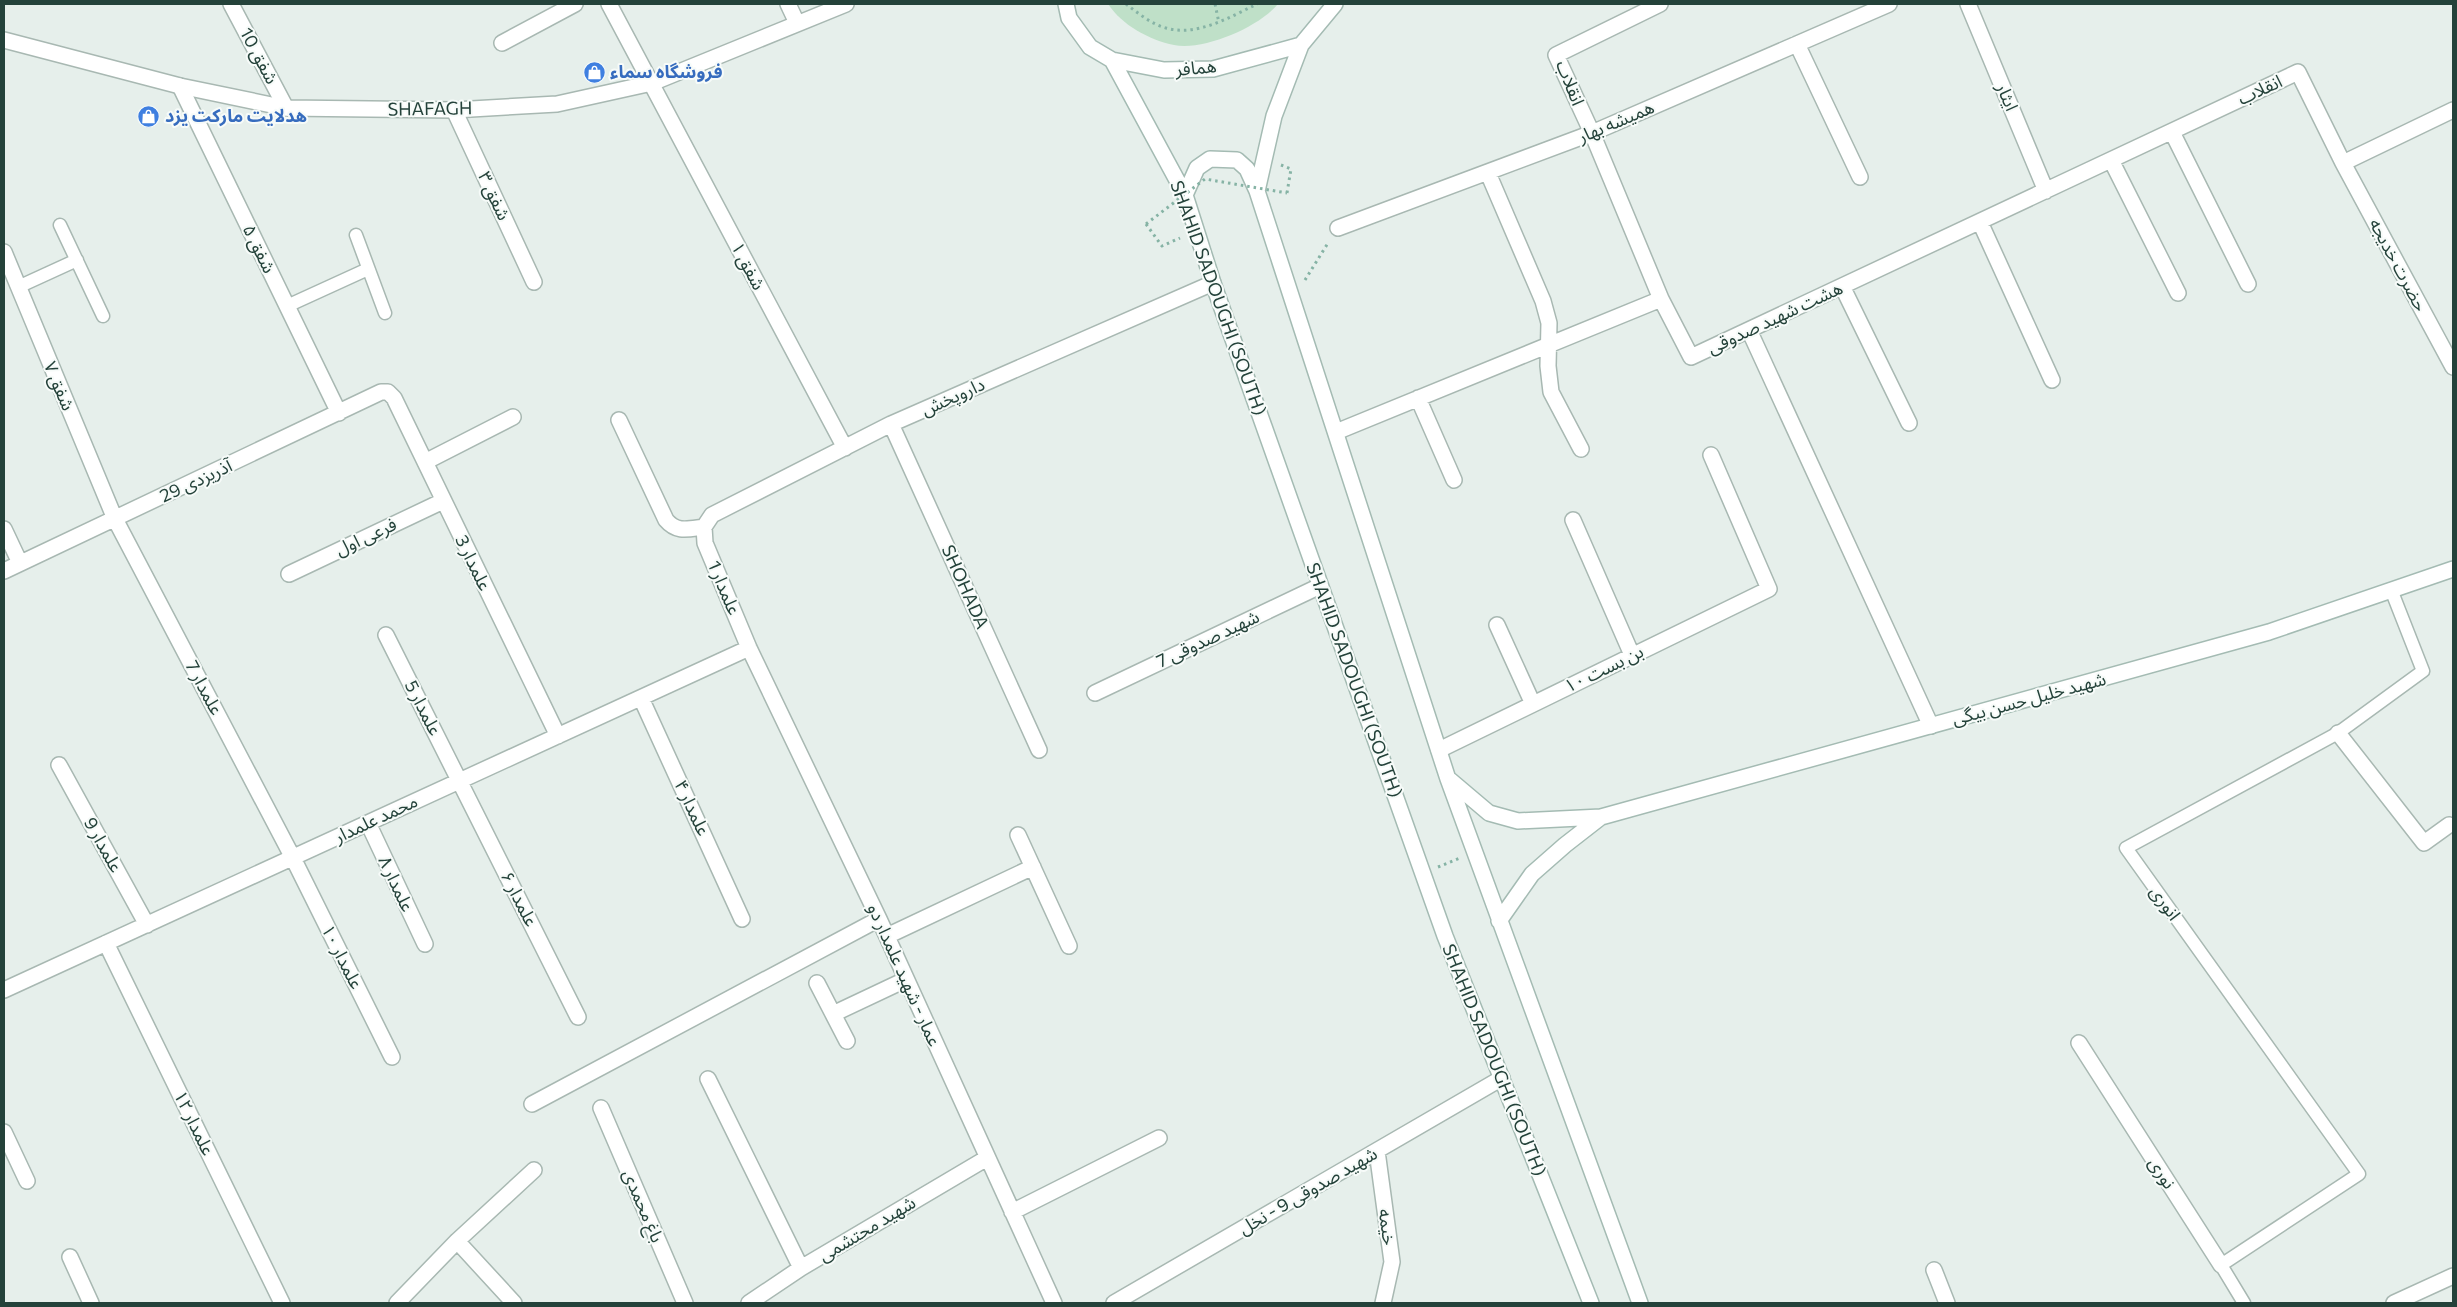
<svg xmlns="http://www.w3.org/2000/svg" width="2457" height="1307" font-family="Commissioner,'Noto Sans Arabic',sans-serif">
<style>
.green{fill:#bfe0c8}
.lines{fill:none;stroke-linecap:round;stroke-linejoin:round}
.service-casing{stroke:#a8b8b2;stroke-width:15}
.minor-casing{stroke:#a8b8b2;stroke-width:18}
.tertiary-casing{stroke:#a8b8b2;stroke-width:18}
.secondary-casing{stroke:#a4bbb3;stroke-width:18}
.path{stroke:#86b3a5;stroke-width:3;stroke-dasharray:2.5 4;stroke-linecap:butt}
.service{stroke:#fff;stroke-width:12}
.minor{stroke:#fff;stroke-width:15}
.tertiary{stroke:#fff;stroke-width:15}
.secondary{stroke:#fff;stroke-width:15}
.path-bridge{stroke:#86b3a5;stroke-width:3;stroke-dasharray:2.5 4;stroke-linecap:butt}
.labels{text-anchor:middle;stroke-width:4;stroke-linejoin:round;paint-order:stroke}
.street-label{font-size:18px;fill:#24423a;stroke:#f7fbf9}
.shop-label{font-size:18px;font-weight:bold;fill:#366cbe;stroke:#f7fbf9;text-anchor:start}
</style>
<rect width="100%" height="100%" fill="#e6efeb"/>
<path class="green" d="M 1108,4 L 1278,4 C 1259,27 1204,51 1174,45 C 1149,40 1122,25 1108,4 Z"/>
<g class="lines">
<defs>
<path id="service" d="M 60,225 L 103,316
M 356,235 L 385,313
M 18,287 L 77,260
M 287,306 L 368,269
M 2244,1303 L 2221,1265 L 2359,1174 L 2126,848 L 2338,733 L 2423,671 L 2392,592"/>
<path id="minor" d="M 231,4 L 286,108
M 609,4 L 845,448
M 788,4 L 797,23
M 1660,4 L 1556,55 L 1592,133 L 1661,299
M 1968,4 L 2046,191
M 502,43 L 575,4
M 1797,44 L 1860,177
M 180,86 L 339,413
M 454,110 L 534,282
M 2172,132 L 2248,284
M 2111,160 L 2178,293
M 2343,163 L 2453,367
M 1488,173 L 1543,301 L 1549,323 L 1548,366 L 1551,392 L 1581,449
M 1980,222 L 2052,380
M 1338,228 L 1592,133 L 1889,4
M 4,252 L 115,519 L 293,858 L 392,1057
M 1842,286 L 1909,423
M 1749,330 L 1931,726
M 1418,398 L 1454,480
M 619,420 L 666,520 C 677,533 688,529 704,527
M 891,424 L 1039,750
M 1336,432 L 1661,299 L 1691,357 L 2298,72 L 2343,163 L 2453,110
M 425,462 L 513,417
M 1573,520 L 1632,655
M 704,527 L 705,543 L 749,648 L 879,919 L 1054,1303
M 704,527 L 712,515 L 891,424 L 1213,283
M 4,529 L 20,563
M 4,571 L 381,392 L 388,392 L 394,398 L 558,736
M 289,574 L 443,501
M 1497,625 L 1533,704
M 386,635 L 578,1017
M 1095,693 L 1320,586
M 641,698 L 742,919
M 2338,733 L 2424,843 L 2449,825
M 1439,750 L 1769,589 L 1711,455
M 59,765 L 147,925
M 368,823 L 425,944
M 1018,835 L 1069,946
M 887,936 L 1033,867
M 106,943 L 282,1303
M 817,983 L 833,1014
M 4,990 L 749,648
M 847,1041 L 833,1014 L 905,980
M 2079,1043 L 2221,1265
M 708,1079 L 801,1268
M 532,1104 L 879,919
M 601,1108 L 685,1303
M 4,1132 L 27,1181
M 1377,1151 L 1392,1262 L 1383,1303
M 1012,1212 L 1159,1138
M 457,1241 L 514,1303
M 70,1257 L 91,1303
M 1934,1270 L 1947,1303
M 397,1303 L 457,1241 L 534,1170
M 749,1303 L 801,1268 L 987,1158
M 1114,1303 L 1502,1078
M 2394,1303 L 2453,1276"/>
<path id="tertiary" d="M 4,40 L 180,86 L 286,108 L 454,110 L 557,104 L 652,83 L 846,4"/>
<path id="secondary" d="M 1066,4 L 1069,18 L 1090,47 L 1112,60 L 1164,70 L 1213,69 L 1301,45 L 1335,4
M 1301,45 L 1274,116 L 1257,191 L 1448,779 L 1640,1303
M 1112,60 L 1185,195 L 1213,283 L 1445,936 L 1591,1303
M 1185,195 L 1197,168 L 1210,159 L 1237,160 L 1247,169 L 1257,191
M 1450,780 L 1489,813 L 1518,821 L 1601,817 L 1565,845 L 1532,874 L 1499,921
M 1601,817 L 2269,632 L 2453,569"/>
</defs>
<use href="#service" class="service-casing"/>
<use href="#minor" class="minor-casing"/>
<use href="#tertiary" class="tertiary-casing"/>
<use href="#secondary" class="secondary-casing"/>
<path class="path" d="M 1126,4 C 1138,13 1151,24 1166,28 C 1197,37 1230,17 1257,4
M 1215,4 L 1219,23
M 1281,165 L 1291,169 L 1287,193
M 1146,224 L 1162,246 L 1180,238
M 1305,280 L 1328,243
M 1438,867 L 1460,858"/>
<use href="#service" class="service"/>
<use href="#minor" class="minor"/>
<use href="#tertiary" class="tertiary"/>
<use href="#secondary" class="secondary"/>
<path class="path-bridge" d="M 1146,224 L 1205,179 L 1287,193"/>
</g>
<defs>
<symbol id="shop-disc" viewBox="-11 -11 22 22"><circle r="9.5" fill="#3f7fe0" stroke="#f7fbf9"/><path d="M-5-2.5h2.3a2.7 3.5 0 0 1 5.4 0H5L5.5 6h-11ZM-1.5-2.5h3a1.5 2.3 0 0 0-3 0Z" fill="#fff"/></symbol>
</defs>
<g fill-rule="evenodd">
<use href="#shop-disc" x="582" y="60" width="25" height="25"/>
<use href="#shop-disc" x="136" y="104" width="25" height="25"/>
</g>
<g class="labels">
<g class="street-label">
<text transform="translate(259 56) rotate(62)" y="6">شفق 10</text>
<text transform="translate(1196 68) rotate(-5)" y="6">همافر</text>
<text transform="translate(1570 83) rotate(68)" y="6">انقلاب</text>
<text transform="translate(2260 90) rotate(-25)" y="6">انقلاب</text>
<text transform="translate(2007 97) rotate(67)" y="6">ایثار</text>
<text transform="translate(430 109) rotate(-1)" y="6">SHAFAGH</text>
<text transform="translate(1616 122) rotate(-23)" y="6">همیشه بهار</text>
<text transform="translate(494 196) rotate(65)" y="6">شفق ۳</text>
<text transform="translate(259 249) rotate(64)" y="6">شفق ۵</text>
<text transform="translate(2398 265) rotate(62)" y="6">حضرت خدیجه</text>
<text transform="translate(748 266) rotate(62)" y="6">شفق ۱</text>
<text transform="translate(1218 298) rotate(70)" y="6">SHAHID SADOUGHI (SOUTH)</text>
<text transform="translate(1775 318) rotate(-25)" y="6">هشت شهید صدوقی</text>
<text transform="translate(59 386) rotate(67)" y="6">شفق ۷</text>
<text transform="translate(953 397) rotate(-24)" y="6">داروپخش</text>
<text transform="translate(196 481) rotate(-25)" y="6">آذریزدی 29</text>
<text transform="translate(366 537) rotate(-25)" y="6">فرعی اول</text>
<text transform="translate(473 563) rotate(64)" y="6">علمدار 3</text>
<text transform="translate(965 587) rotate(66)" y="6">SHOHADA</text>
<text transform="translate(724 588) rotate(67)" y="6">علمدار 1</text>
<text transform="translate(1208 639) rotate(-25)" y="6">شهید صدوقی 7</text>
<text transform="translate(1604 669) rotate(-26)" y="6">بن بست ۱۰</text>
<text transform="translate(1354 680) rotate(70)" y="6">SHAHID SADOUGHI (SOUTH)</text>
<text transform="translate(204 688) rotate(62)" y="6">علمدار 7</text>
<text transform="translate(2029 699) rotate(-15)" y="6">شهید خلیل حسن بیگی</text>
<text transform="translate(423 708) rotate(63)" y="6">علمدار 5</text>
<text transform="translate(692 808) rotate(65)" y="6">علمدار ۴</text>
<text transform="translate(376 819) rotate(-25)" y="6">محمد علمدار</text>
<text transform="translate(103 845) rotate(61)" y="6">علمدار 9</text>
<text transform="translate(396 884) rotate(65)" y="6">علمدار ۸</text>
<text transform="translate(519 899) rotate(63)" y="6">علمدار ۶</text>
<text transform="translate(2165 903) rotate(54)" y="6">انوری</text>
<text transform="translate(342 957) rotate(63)" y="6">علمدار ۱۰</text>
<text transform="translate(904 975) rotate(66)" y="6">عمار - شهید علمدار دو</text>
<text transform="translate(1494 1060) rotate(68)" y="6">SHAHID SADOUGHI (SOUTH)</text>
<text transform="translate(194 1123) rotate(64)" y="6">علمدار ۱۲</text>
<text transform="translate(2162 1173) rotate(57)" y="6">نوری</text>
<text transform="translate(1308 1191) rotate(-30)" y="6">شهید صدوقی 9 - نخل</text>
<text transform="translate(643 1206) rotate(67)" y="6">باغ محمدی</text>
<text transform="translate(1387 1227) rotate(82)" y="6">خیمه</text>
<text transform="translate(867 1229) rotate(-31)" y="6">شهید محتشمی</text>
</g>
<g class="shop-label">
<text x="610" y="78">فروشگاه سماء</text>
<text x="165" y="122">هدلایت مارکت یزد</text>
</g>
</g>
<rect width="2457" height="1307" fill="none" stroke="#24423a" stroke-width="10"/>
</svg>
